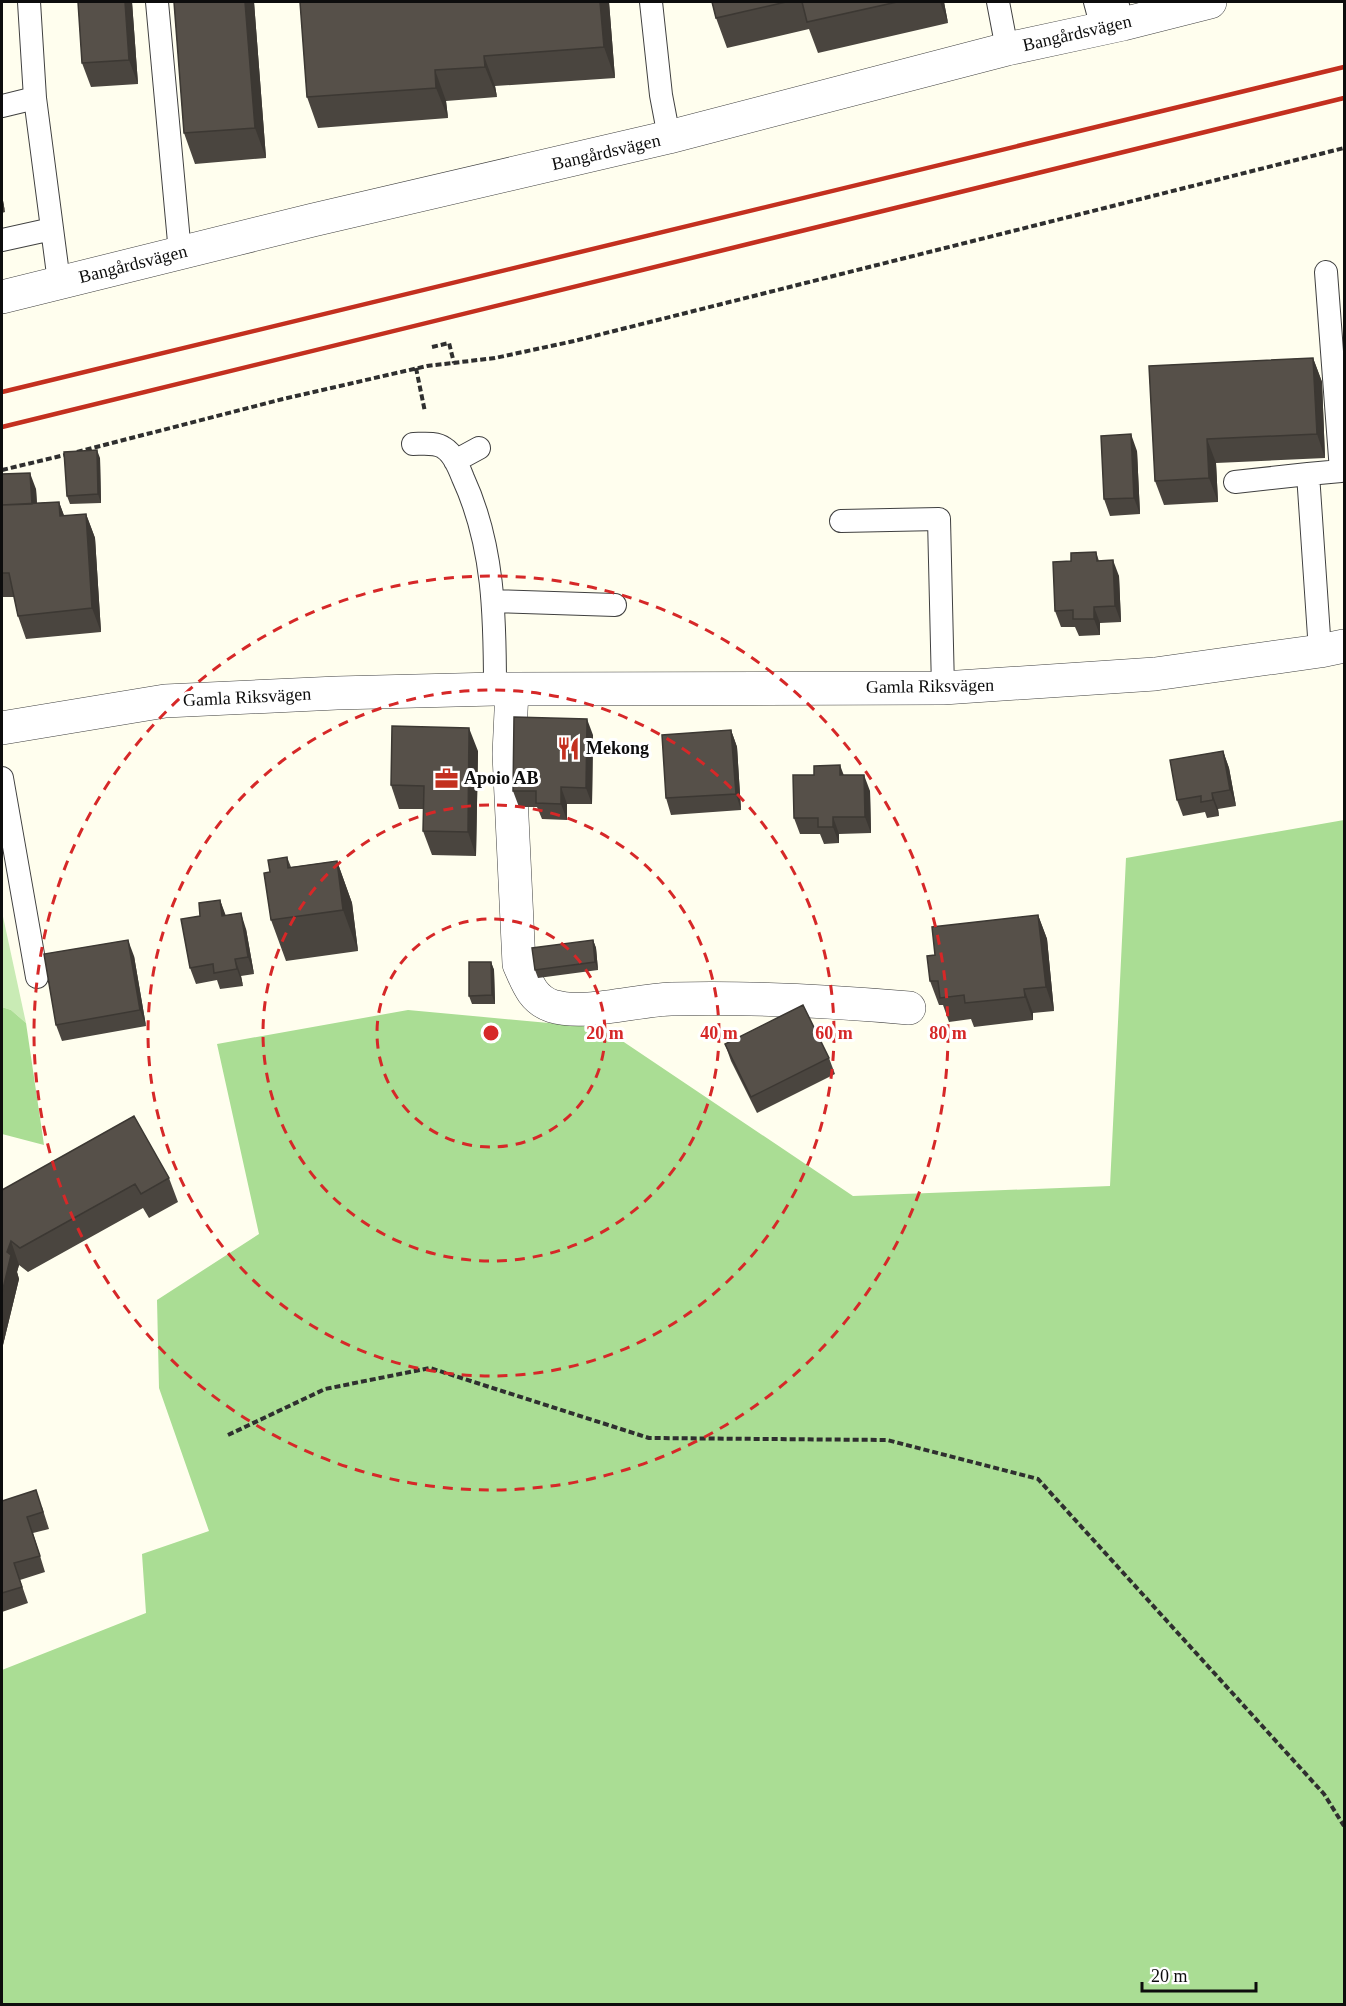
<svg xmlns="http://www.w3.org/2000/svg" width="1346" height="2006" font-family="Georgia,serif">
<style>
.green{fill:#c9ebb5}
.forest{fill:#aadd94}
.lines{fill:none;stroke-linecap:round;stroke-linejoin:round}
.service-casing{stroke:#404040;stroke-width:24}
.minor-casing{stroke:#404040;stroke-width:34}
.tertiary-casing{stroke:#404040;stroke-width:34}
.path{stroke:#2f2f2f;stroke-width:4;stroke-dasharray:6 3;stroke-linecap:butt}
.service{stroke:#fff;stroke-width:22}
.minor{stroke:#fff;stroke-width:33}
.tertiary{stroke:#fff;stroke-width:33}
.rail{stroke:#c3301f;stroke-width:4.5}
.wall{fill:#4a453f}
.shaded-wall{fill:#3c3833}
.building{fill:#565049;stroke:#3c3833;stroke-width:1.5}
.ring{fill:none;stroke:#d62828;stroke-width:3;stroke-dasharray:10 8}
.labels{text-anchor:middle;stroke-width:6;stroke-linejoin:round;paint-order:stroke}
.street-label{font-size:18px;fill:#0d0d0d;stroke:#fff}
.poi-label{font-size:18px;font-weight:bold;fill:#0d0d0d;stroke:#fff;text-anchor:start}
.centre{fill:#d62828;stroke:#fff;stroke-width:3}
.ring-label{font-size:18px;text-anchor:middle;font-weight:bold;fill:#d62828;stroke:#fff;stroke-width:6;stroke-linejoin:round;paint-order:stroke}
</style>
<rect width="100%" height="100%" fill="#fffeee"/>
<path class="green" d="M 2,912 L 26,1023 L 11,1010 L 2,1007 Z"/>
<path class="forest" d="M 1344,820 L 1344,2004 L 2,2004 L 2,1670 L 146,1613 L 142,1554 L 209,1531 L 159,1388 L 157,1300 L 259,1234 L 217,1044 L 408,1010 L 603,1028 L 853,1196 L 1110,1186 L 1126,858 Z
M 2,1007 L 11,1010 L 26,1023 L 44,1145 L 2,1134 Z"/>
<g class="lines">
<defs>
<path id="service" d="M 29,2 L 35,98 L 59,282
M 157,2 L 180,253
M 651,2 L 661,95 L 669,137
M 998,2 L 1007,49
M 1095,2 L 1102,28
M 1117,2 L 1123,24
M 2,106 L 35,98
M 2,240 L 52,229
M 413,444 C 422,444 436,442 444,448 C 454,454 459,468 463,478 C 494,545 495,617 495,689
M 455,461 L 479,448
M 1235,482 L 1308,474
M 841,521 L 939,519 L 943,688
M 493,601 L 615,605
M 1320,651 L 1308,474 L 1341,471 L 1326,272
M 2,778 L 37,977"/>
<path id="minor" d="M 2,297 L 313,220 L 669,137 L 1007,49 L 1123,24 L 1210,2
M 512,690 L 509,754 L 519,964 C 527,982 532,999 552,1006 C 585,1016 636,1000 671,999 C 751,997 830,1001 909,1008"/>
<path id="tertiary" d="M 2,728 L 165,701 L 337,693 L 495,689 L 943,688 L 1155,674 L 1320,651 L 1344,646"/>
</defs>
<use href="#service" class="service-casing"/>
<use href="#minor" class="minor-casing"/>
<use href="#tertiary" class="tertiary-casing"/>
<path class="path" d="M 432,347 L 449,343 L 454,363
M 416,368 L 425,412
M 77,452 L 283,399 L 427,366 L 495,358 L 574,341 L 1344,148
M 2,470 L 69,454
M 228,1435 L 325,1389 L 430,1368 L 649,1438 L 887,1440 L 1038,1479 L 1324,1794 L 1344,1826"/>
<use href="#service" class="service"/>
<use href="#minor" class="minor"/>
<use href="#tertiary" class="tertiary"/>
<path class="rail" d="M 2,392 L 1344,67
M 2,427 L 1344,98"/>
</g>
<path class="wall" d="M 78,2 L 132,2 L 138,84 L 91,87 L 82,63 Z
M 174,2 L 254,2 L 266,158 L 195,164 L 184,133 Z
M 300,2 L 609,2 L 615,78 L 495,86 L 497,97 L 446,101 L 448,118 L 318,128 L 307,97 Z
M 712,2 L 944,2 L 948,23 L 818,53 L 809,29 L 727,48 L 716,18 Z
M 2,195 L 5,212 L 2,213 Z
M 1313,358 L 1322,382 L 1325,458 L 1216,463 L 1218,502 L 1164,505 L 1155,481 L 1149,366 Z
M 1137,451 L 1140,514 L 1110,516 L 1104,499 Z
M 100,458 L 101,503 L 70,504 L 67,496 Z
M 2,474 L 36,489 L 37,503 L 59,502 L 64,516 L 86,514 L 95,538 L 101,632 L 26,639 L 18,616 L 14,597 L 2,597 Z
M 1096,552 L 1099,561 L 1119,576 L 1121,622 L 1100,623 L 1100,635 L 1079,636 L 1075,627 L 1061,627 L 1055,611 L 1071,561 Z
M 731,730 L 737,747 L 741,810 L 671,815 L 666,798 Z
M 593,735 L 592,804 L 567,804 L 567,820 L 542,819 L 537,807 L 519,807 L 513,791 Z
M 478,751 L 476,856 L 432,855 L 423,831 L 423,809 L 399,809 L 391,785 Z
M 1223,751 L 1229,768 L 1236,806 L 1218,809 L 1219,816 L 1207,818 L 1205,812 L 1183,816 L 1177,800 Z
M 844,775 L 870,791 L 871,833 L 839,834 L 839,843 L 824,844 L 820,834 L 800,834 L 794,818 Z
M 287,857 L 291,867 L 337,861 L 352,903 L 358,951 L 286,961 L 271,920 L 270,872 Z
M 220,900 L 225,915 L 246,929 L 254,974 L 241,976 L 243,986 L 220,989 L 217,980 L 196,984 L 190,968 L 200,916 Z
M 1038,915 L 1047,939 L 1054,1011 L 1033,1013 L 1033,1020 L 974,1027 L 971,1019 L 949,1022 L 943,1005 L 939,1005 L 930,981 L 935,955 Z
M 593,940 L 596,948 L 598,970 L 538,978 L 535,970 Z
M 134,956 L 146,1026 L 62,1041 L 56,1025 Z
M 491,962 L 494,970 L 495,1004 L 472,1004 L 469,996 Z
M 725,1044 L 829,1058 L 835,1074 L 757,1113 L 731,1061 Z
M 169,1178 L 178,1202 L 149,1218 L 143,1208 L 28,1272 L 19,1265 L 17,1272 L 19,1279 L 3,1345 L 2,1345 L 2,1190 Z
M 2,1501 L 42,1507 L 49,1529 L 33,1533 L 45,1572 L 20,1580 L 28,1603 L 2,1612 Z"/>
<path class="shaded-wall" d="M 125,2 L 132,2 L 138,84 L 129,60 Z
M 245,2 L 254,2 L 266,158 L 255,128 Z
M 600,2 L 609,2 L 615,78 L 604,47 Z
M 940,2 L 944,2 L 948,23 Z
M 484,56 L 495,86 L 497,97 L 485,67 Z
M 435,70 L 446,101 L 448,118 L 436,88 Z
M 2,195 L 5,212 L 2,201 Z
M 1313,358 L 1322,382 L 1325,458 L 1317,434 Z
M 1131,434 L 1137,451 L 1140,514 L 1134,498 Z
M 1207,439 L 1216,463 L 1218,502 L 1209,478 Z
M 97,450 L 100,458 L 101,503 L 98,494 Z
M 30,473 L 36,489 L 38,527 L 32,511 Z
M 59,502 L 68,526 L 60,516 Z
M 86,514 L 95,538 L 101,632 L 92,608 Z
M 1113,560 L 1119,576 L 1121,622 L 1115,606 Z
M 1094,607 L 1100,623 L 1100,635 L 1094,619 Z
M 587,719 L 593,735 L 592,804 L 586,788 Z
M 469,728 L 478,751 L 476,856 L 468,832 Z
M 731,730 L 737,747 L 741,810 L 736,794 Z
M 1223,751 L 1229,768 L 1236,806 L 1230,790 Z
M 840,765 L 846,781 L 840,775 Z
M 864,775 L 870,791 L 871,833 L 865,817 Z
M 561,787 L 567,804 L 567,820 L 561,804 Z
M 1212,793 L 1218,809 L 1219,816 L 1213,800 Z
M 833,817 L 839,834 L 839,843 L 833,827 Z
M 337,861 L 352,903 L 358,951 L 343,910 Z
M 220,900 L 226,916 L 222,916 Z
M 241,913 L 246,929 L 254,974 L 248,957 Z
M 1038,915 L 1047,939 L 1054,1011 L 1046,987 Z
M 128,940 L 134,956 L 146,1026 L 140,1010 Z
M 593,940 L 596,948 L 598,970 L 595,962 Z
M 235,959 L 241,976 L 243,986 L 237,969 Z
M 491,962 L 494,970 L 495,1004 L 492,995 Z
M 1024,989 L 1033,1013 L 1033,1020 L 1025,997 Z
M 11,1241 L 19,1265 L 17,1272 L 19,1279 L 3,1345 L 2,1340 L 2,1293 L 7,1252 Z"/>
<path class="building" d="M 78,2 L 125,2 L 129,60 L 82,63 Z
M 174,2 L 245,2 L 255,128 L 184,133 Z
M 300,2 L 600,2 L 604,47 L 484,56 L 485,67 L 435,70 L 436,88 L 307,97 Z
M 712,2 L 786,2 L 716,18 Z
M 802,2 L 897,2 L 807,22 Z
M 1313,358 L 1317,434 L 1207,439 L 1209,478 L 1155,481 L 1149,366 Z
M 1131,434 L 1134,498 L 1104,499 L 1101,436 Z
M 97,450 L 98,494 L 67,496 L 64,452 Z
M 30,473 L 32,504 L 2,505 L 2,474 Z
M 59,502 L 60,516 L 86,514 L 92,608 L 18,616 L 9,573 L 2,573 L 2,505 Z
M 1096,552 L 1097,561 L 1113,560 L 1115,606 L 1094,607 L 1094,619 L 1073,619 L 1073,610 L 1055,611 L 1053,562 L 1071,561 L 1071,553 Z
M 514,717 L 587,719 L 586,788 L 561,787 L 561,804 L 536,803 L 536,791 L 513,791 Z
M 392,726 L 469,728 L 468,832 L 423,831 L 424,786 L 391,785 Z
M 731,730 L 736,794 L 666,798 L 662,735 Z
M 1223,751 L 1230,790 L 1212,793 L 1213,800 L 1201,802 L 1201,796 L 1177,800 L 1170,760 Z
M 840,765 L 840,775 L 864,775 L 865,817 L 833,817 L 833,827 L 818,827 L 818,818 L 794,818 L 793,775 L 814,775 L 814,766 Z
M 287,857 L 288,868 L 337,861 L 343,910 L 271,920 L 264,873 L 270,872 L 268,860 Z
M 220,900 L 222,916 L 241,913 L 248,957 L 235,959 L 237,969 L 214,973 L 213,964 L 190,968 L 181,919 L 200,916 L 199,903 Z
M 1038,915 L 1046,987 L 1024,989 L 1025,997 L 965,1003 L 964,995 L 940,998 L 938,981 L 930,981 L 927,956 L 935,955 L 932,927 Z
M 128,940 L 140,1010 L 56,1025 L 44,954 Z
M 593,940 L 595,962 L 535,970 L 532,948 Z
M 469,962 L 491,962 L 492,995 L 469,996 Z
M 803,1005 L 829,1058 L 751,1097 L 725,1044 Z
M 134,1116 L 169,1178 L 141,1194 L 135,1184 L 20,1248 L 11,1241 L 7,1252 L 11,1255 L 2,1293 L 2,1190 Z
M 36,1490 L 43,1512 L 27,1517 L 40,1556 L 14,1563 L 22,1587 L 2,1593 L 2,1501 Z"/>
<g class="ring">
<circle cx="491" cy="1033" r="114"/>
<circle cx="491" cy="1033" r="228"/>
<circle cx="491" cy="1033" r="343"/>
<circle cx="491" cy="1033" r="457"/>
</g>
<defs>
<symbol id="restaurant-bare" viewBox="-9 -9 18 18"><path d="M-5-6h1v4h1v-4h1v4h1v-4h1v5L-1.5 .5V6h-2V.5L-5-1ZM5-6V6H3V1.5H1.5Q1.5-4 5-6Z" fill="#c3301f" stroke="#fff" stroke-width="2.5" paint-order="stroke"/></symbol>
<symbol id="office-bare" viewBox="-9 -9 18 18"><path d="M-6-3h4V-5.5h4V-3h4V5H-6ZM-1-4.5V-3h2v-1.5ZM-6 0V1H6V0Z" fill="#c3301f" stroke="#fff" stroke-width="2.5" paint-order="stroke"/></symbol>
</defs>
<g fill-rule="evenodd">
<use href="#restaurant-bare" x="552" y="732" width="33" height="33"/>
<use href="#office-bare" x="430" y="762" width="33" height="33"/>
</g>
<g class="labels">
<g class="street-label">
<text transform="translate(1077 33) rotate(-13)" y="6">Bangårdsvägen</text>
<text transform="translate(606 152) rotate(-13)" y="6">Bangårdsvägen</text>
<text transform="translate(133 264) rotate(-14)" y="6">Bangårdsvägen</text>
<text transform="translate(930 686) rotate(-1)" y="6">Gamla Riksvägen</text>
<text transform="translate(247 697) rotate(-3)" y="6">Gamla Riksvägen</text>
</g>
<g class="poi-label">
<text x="586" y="754">Mekong</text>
<text x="464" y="784">Apoio AB</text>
</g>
</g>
<circle cx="491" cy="1033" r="9" class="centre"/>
<g class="ring-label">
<text x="605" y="1039">20 m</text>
<text x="719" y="1039">40 m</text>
<text x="834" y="1039">60 m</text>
<text x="948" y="1039">80 m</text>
</g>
<rect width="1346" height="2006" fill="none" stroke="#0d0d0d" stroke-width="6"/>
<path d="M1142 1982v9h114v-9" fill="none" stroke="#0d0d0d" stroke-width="3"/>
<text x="1151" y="1982" font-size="18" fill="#0d0d0d" stroke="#ffffff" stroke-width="4.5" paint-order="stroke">20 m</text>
</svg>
